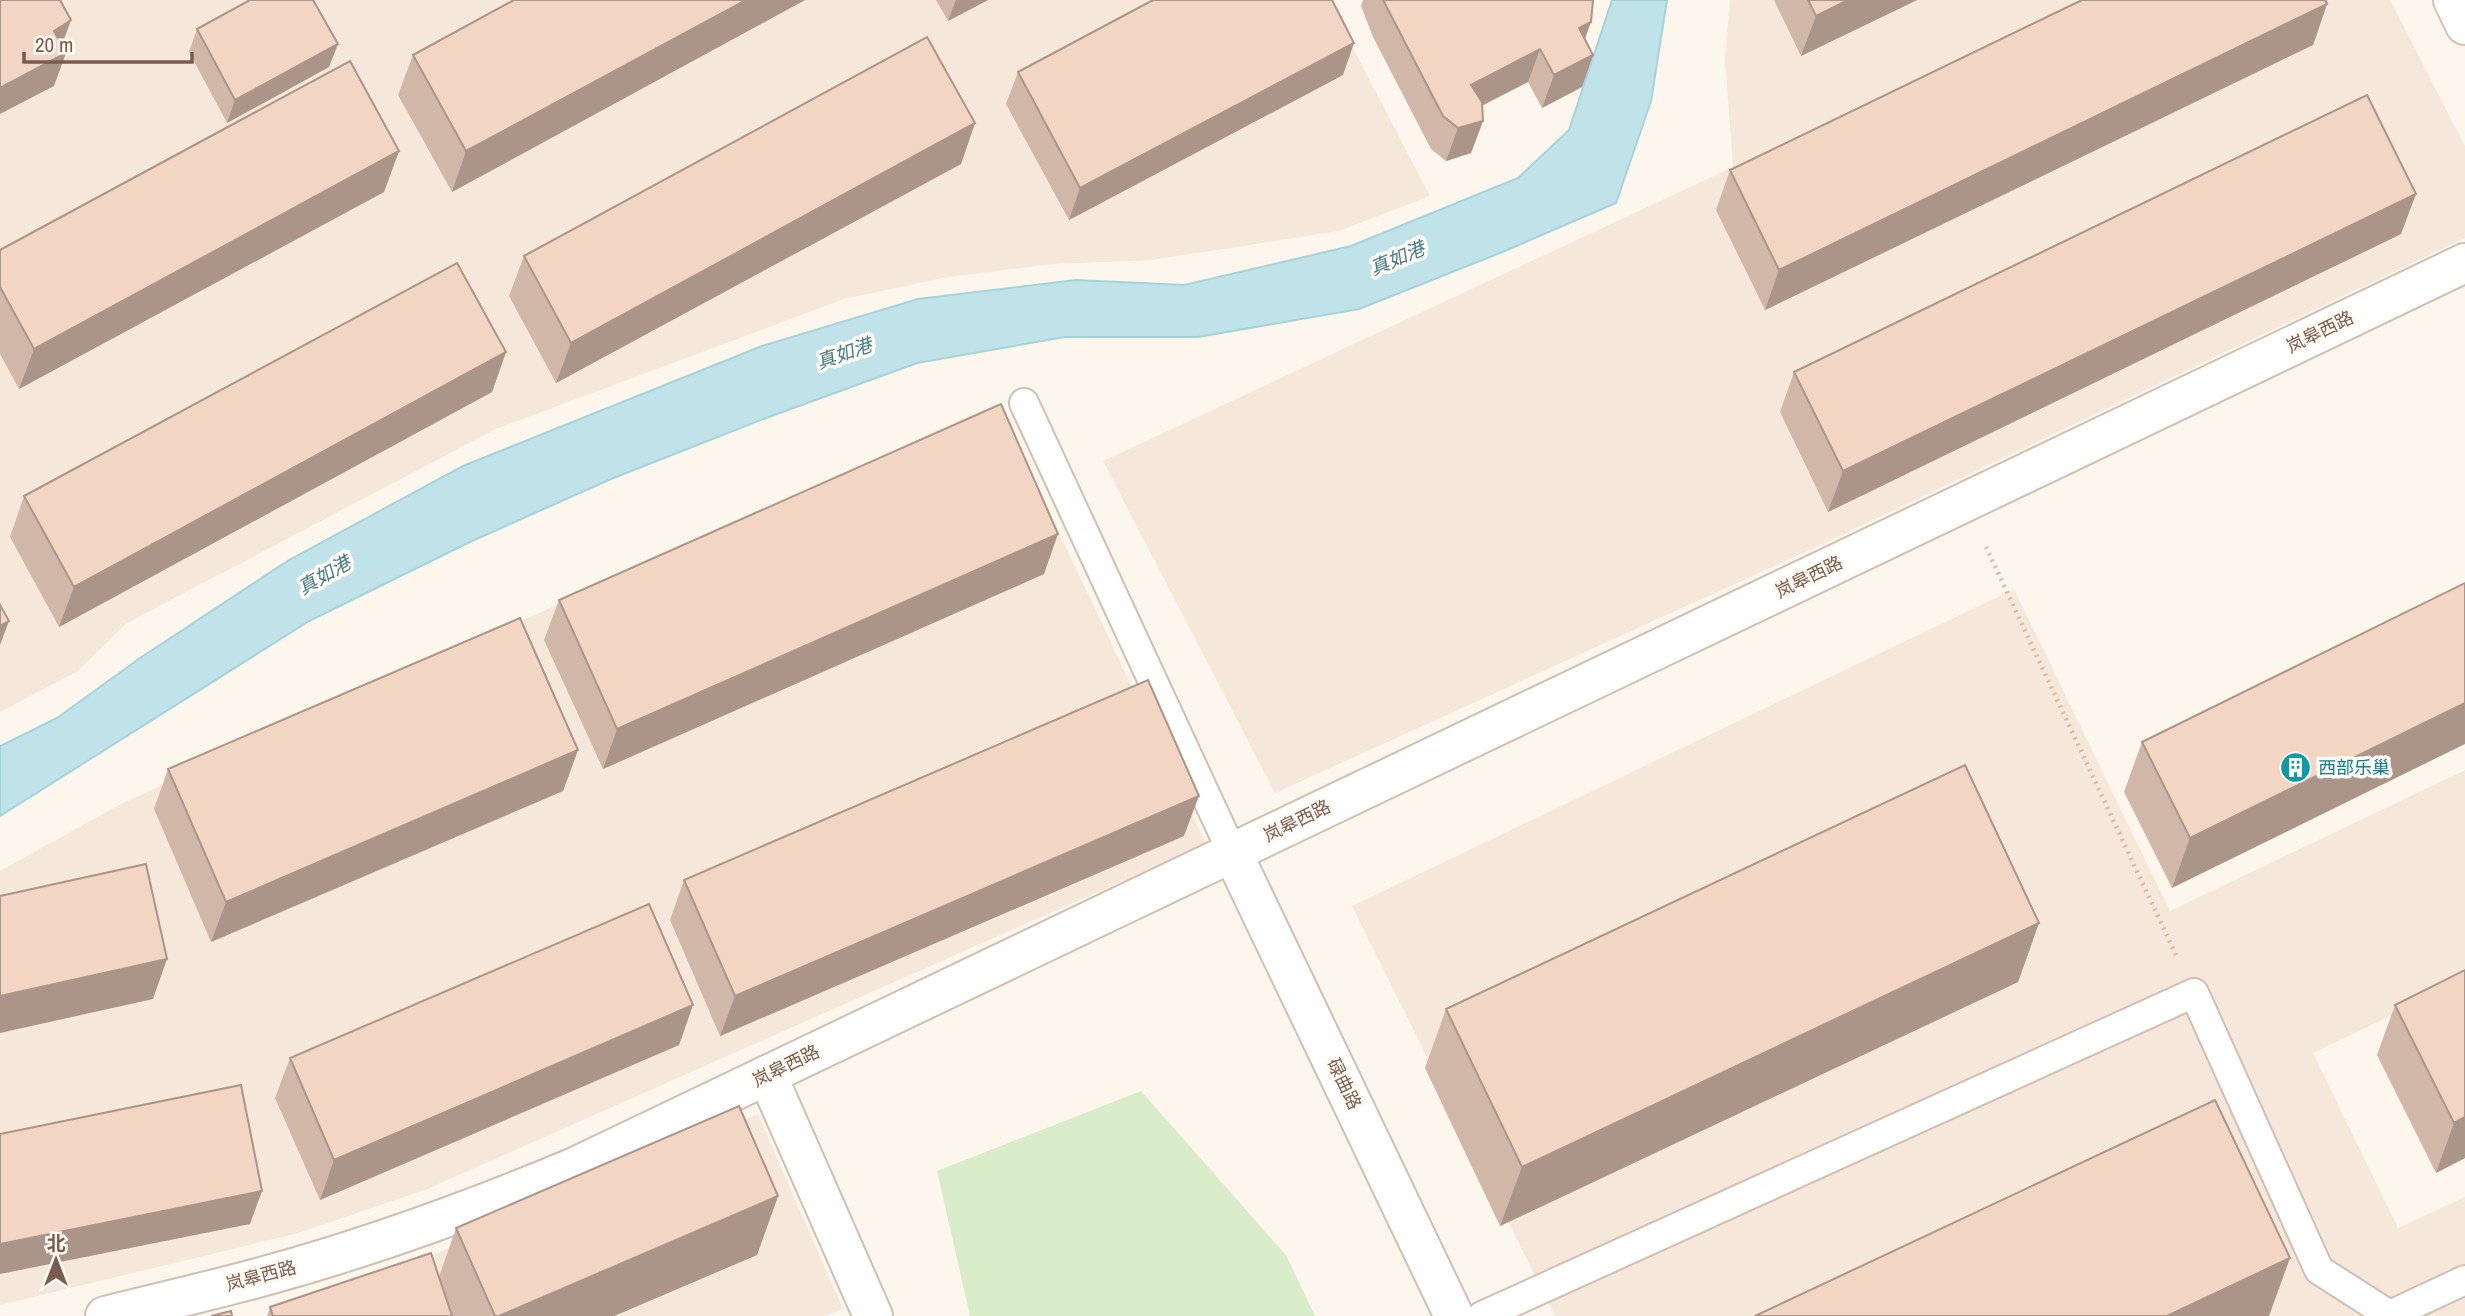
<svg xmlns="http://www.w3.org/2000/svg" width="2465" height="1316" font-family="'Archivo Narrow','Noto Sans SC',sans-serif">
<style>
.residential{fill:#f5e8da}
.green{fill:#d8ecc9}
.water{fill:#bfe3e8;stroke:#a5d3da;stroke-width:2}
.lines{fill:none;stroke-linecap:round;stroke-linejoin:round}
.service-casing{stroke:#d1beb0;stroke-width:32}
.minor-casing{stroke:#d1beb0;stroke-width:42}
.tertiary-casing{stroke:#d1beb0;stroke-width:42}
.secondary-casing{stroke:#d6c0b0;stroke-width:42}
.path{stroke:#d9b8a5;stroke-width:4.5;stroke-dasharray:2 5;stroke-linecap:butt}
.service{stroke:#fff;stroke-width:28}
.minor{stroke:#fff;stroke-width:38}
.tertiary{stroke:#fff;stroke-width:38}
.secondary{stroke:#fff;stroke-width:38}
.wall{fill:#d1b7a8}
.shaded-wall{fill:#aa9588}
.building{fill:#f3d5c3;stroke:#aa9588;stroke-width:2}
.labels{text-anchor:middle;stroke-width:7;stroke-linejoin:round;paint-order:stroke}
.street-label{font-size:18px;fill:#7a5c4d;stroke:#fffaf3}
.culture-label{font-size:18px;fill:#0d838f;stroke:#fffaf3;text-anchor:start}
.water-label{font-size:19px;font-style:italic;fill:#437c86;stroke:#fffaf3}
</style>
<rect width="100%" height="100%" fill="#fdf6ec"/>
<path class="residential" d="M 0,0 L 1328,0 L 1430,196 L 1339,231 L 1152,260 L 1054,264 L 948,277 L 844,299 L 496,429 L 127,623 L 78,671 L 0,712 Z
M 1730,0 L 2390,0 L 2465,146 L 2465,238 L 1825,543 L 1275,793 L 1103,461 L 1733,167 L 1725,60 Z
M 998,403 L 1206,844 L 425,1190 L 295,1234 L 0,1305 L 0,871 L 119,805 Z
M 2014,589 L 2170,911 L 2465,770 L 2465,980 L 2313,1053 L 2398,1228 L 2465,1197 L 2465,1316 L 1555,1316 L 1352,906 Z
M 758,1114 L 843,1309 L 826,1316 L 278,1316 L 382,1277 Z"/>
<path class="green" d="M 1141,1091 L 1286,1255 L 1315,1316 L 970,1316 L 937,1171 Z"/>
<path class="water" d="M 1612,0 L 1667,0 L 1651,101 L 1616,203 L 1500,253 L 1359,309 L 1198,337 L 1065,337 L 917,363 L 766,418 L 611,479 L 472,541 L 309,621 L 0,816 L 0,746 L 57,718 L 140,658 L 289,560 L 463,466 L 762,346 L 918,299 L 1076,280 L 1184,285 L 1351,246 L 1518,178 L 1569,130 Z"/>
<g class="lines">
<defs>
<path id="service" d="M 1024,403 L 1232,852
M 1482,1316 L 2194,993 L 2319,1270 L 2391,1316
M 2388,1316 L 2465,1280"/>
<path id="minor" d="M 767,1075 L 873,1316"/>
<path id="tertiary" d="M 1232,852 L 1454,1316
M 105,1316 C 157,1303 210,1291 261,1277 C 368,1248 472,1210 575,1167 L 2465,263"/>
<path id="secondary" d="M 2453,0 L 2465,25"/>
</defs>
<use href="#service" class="service-casing"/>
<use href="#minor" class="minor-casing"/>
<use href="#tertiary" class="tertiary-casing"/>
<use href="#secondary" class="secondary-casing"/>
<path class="path" d="M 1986,547 L 2176,955"/>
<use href="#service" class="service"/>
<use href="#minor" class="minor"/>
<use href="#tertiary" class="tertiary"/>
<use href="#secondary" class="secondary"/>
</g>
<path class="wall" d="M 514,0 L 805,0 L 452,192 L 398,95 L 413,55 Z
M 936,0 L 988,0 L 948,21 Z
M 1363,0 L 1593,0 L 1585,39 L 1593,55 L 1582,87 L 1542,108 L 1528,82 L 1482,106 L 1483,121 L 1471,153 L 1446,161 L 1431,149 L 1373,37 L 1361,6 Z
M 1774,0 L 1917,0 L 1801,56 Z
M 2327,4 L 2313,45 L 1765,310 L 1716,210 L 1730,170 Z
M 197,29 L 329,67 L 227,123 L 189,52 Z
M 1018,72 L 1343,75 L 1069,220 L 1006,104 Z
M 975,123 L 961,164 L 556,383 L 509,296 L 524,256 Z
M 399,151 L 384,192 L 19,389 L 0,354 L 0,250 Z
M 2401,234 L 1828,512 L 1780,412 L 1794,372 Z
M 506,352 L 492,392 L 59,627 L 10,537 L 24,496 Z
M 1044,574 L 603,769 L 544,640 L 559,600 Z
M 2465,583 L 2172,888 L 2124,792 L 2142,742 Z
M 578,750 L 563,791 L 211,942 L 154,809 L 168,769 Z
M 1184,836 L 720,1036 L 670,920 L 684,880 Z
M 2039,923 L 2018,982 L 1500,1226 L 1425,1068 L 1446,1009 Z
M 2465,970 L 2465,1158 L 2436,1173 L 2377,1055 L 2395,1005 Z
M 693,1005 L 679,1045 L 320,1200 L 275,1098 L 290,1058 Z
M 778,1196 L 757,1255 L 614,1316 L 267,1316 L 270,1307 L 439,1277 L 456,1228 Z"/>
<path class="shaded-wall" d="M 746,0 L 805,0 L 452,192 L 466,151 Z
M 956,0 L 988,0 L 948,21 Z
M 1848,0 L 1917,0 L 1801,56 L 1816,16 Z
M 2327,4 L 2313,45 L 1765,310 L 1779,270 Z
M 71,20 L 59,53 L 54,31 Z
M 1591,22 L 1579,55 L 1579,28 Z
M 1354,43 L 1343,75 L 1069,220 L 1080,188 Z
M 338,44 L 329,67 L 227,123 L 235,100 Z
M 1540,49 L 1528,82 L 1459,117 L 1471,85 Z
M 66,53 L 54,86 L 0,114 L 0,88 Z
M 1593,55 L 1582,87 L 1542,108 L 1554,75 Z
M 1483,121 L 1471,153 L 1446,161 L 1458,128 Z
M 975,123 L 961,164 L 556,383 L 571,343 Z
M 399,151 L 384,192 L 19,389 L 34,349 Z
M 2416,194 L 2401,234 L 1828,512 L 1843,471 Z
M 506,352 L 492,392 L 59,627 L 74,587 Z
M 1058,534 L 1044,574 L 603,769 L 617,729 Z
M 9,621 L 0,645 L 0,626 Z
M 2465,703 L 2465,744 L 2172,888 L 2190,838 Z
M 578,750 L 563,791 L 211,942 L 226,902 Z
M 1199,796 L 1184,836 L 720,1036 L 735,996 Z
M 2039,923 L 2018,982 L 1500,1226 L 1522,1167 Z
M 167,959 L 153,999 L 0,1033 L 0,996 Z
M 693,1005 L 679,1045 L 320,1200 L 334,1160 Z
M 2465,1117 L 2465,1158 L 2436,1173 L 2454,1123 Z
M 262,1191 L 250,1224 L 0,1274 L 0,1244 Z
M 778,1196 L 757,1255 L 614,1316 L 499,1316 Z
M 2290,1258 L 2269,1316 L 2167,1316 Z"/>
<path class="building" d="M 0,0 L 60,0 L 71,20 L 54,31 L 66,53 L 0,88 Z
M 250,0 L 313,0 L 338,44 L 235,100 L 197,29 Z
M 514,0 L 746,0 L 466,151 L 413,55 Z
M 1153,0 L 1332,0 L 1354,43 L 1080,188 L 1018,72 Z
M 1383,0 L 1593,0 L 1591,22 L 1579,28 L 1593,55 L 1554,75 L 1540,49 L 1471,85 L 1482,102 L 1483,121 L 1458,128 L 1443,116 Z
M 1808,0 L 1848,0 L 1816,16 Z
M 2082,0 L 2325,0 L 2327,4 L 1779,270 L 1730,170 Z
M 927,37 L 975,123 L 571,343 L 524,256 Z
M 350,61 L 399,151 L 34,349 L 0,287 L 0,250 Z
M 2367,95 L 2416,194 L 1843,471 L 1794,372 Z
M 457,263 L 506,352 L 74,587 L 24,496 Z
M 1001,404 L 1058,534 L 617,729 L 559,600 Z
M 2465,583 L 2465,703 L 2190,838 L 2142,742 Z
M 0,605 L 9,621 L 0,626 Z
M 520,618 L 578,750 L 226,902 L 168,769 Z
M 1148,680 L 1199,796 L 735,996 L 684,880 Z
M 1965,765 L 2039,923 L 1522,1167 L 1446,1009 Z
M 146,864 L 167,959 L 0,996 L 0,896 Z
M 649,904 L 693,1005 L 334,1160 L 290,1058 Z
M 2465,970 L 2465,1117 L 2454,1123 L 2395,1005 Z
M 241,1085 L 262,1191 L 0,1244 L 0,1134 Z
M 2215,1100 L 2290,1258 L 2167,1316 L 1755,1316 Z
M 739,1106 L 778,1196 L 499,1316 L 495,1316 L 456,1228 Z
M 431,1253 L 452,1316 L 273,1316 L 270,1307 Z
M 231,1311 L 232,1316 L 211,1316 Z"/>
<defs>
<symbol id="building-disc" viewBox="-11 -11 22 22"><circle r="9.5" fill="#0f9aa8" stroke="#fffaf3"/><path d="M-4-6H4V6H1V3H-1V6H-4ZM-2.5-4.3h1.7v1.8h-1.7ZM.8-4.3h1.7v1.8H.8ZM-2.5-1h1.7V.8h-1.7ZM.8-1h1.7V.8H.8Z" fill="#fff"/></symbol>
</defs>
<g fill-rule="evenodd">
<use href="#building-disc" x="2278" y="750" width="35" height="35"/>
</g>
<g class="labels">
<g class="street-label">
<text transform="translate(2320 332) rotate(-26)" y="6">岚皋西路</text>
<text transform="translate(1809 577) rotate(-26)" y="6">岚皋西路</text>
<text transform="translate(1297 821) rotate(-26)" y="6">岚皋西路</text>
<text transform="translate(786 1066) rotate(-26)" y="6">岚皋西路</text>
<text transform="translate(1344 1084) rotate(64)" y="6">碌曲路</text>
<text transform="translate(261 1276) rotate(-15)" y="6">岚皋西路</text>
</g>
<g class="culture-label">
<text x="2318" y="774">西部乐巢</text>
</g>
<g class="water-label">
<text transform="translate(1397 258) rotate(-23)" y="7">真如港</text>
<text transform="translate(844 353) rotate(-19)" y="7">真如港</text>
<text transform="translate(324 575) rotate(-30)" y="7">真如港</text>
</g>
</g>
<g transform="translate(56 1260)" stroke="#fffaf3" stroke-width="5" paint-order="stroke">
<path d="M0-5L12 26L0 18L-12 26Z" fill="#7a5c4d"/>
<text y="-10" font-size="19" font-weight="bold" text-anchor="middle" fill="#7a5c4d">北</text>
</g>
<path d="M24 52v10h168v-10" fill="none" stroke="#7a5c4d" stroke-width="3.5"/>
<text x="35" y="52" font-size="21" fill="#7a5c4d" stroke="#fffaf3" stroke-width="5" paint-order="stroke">20 m</text>
</svg>
